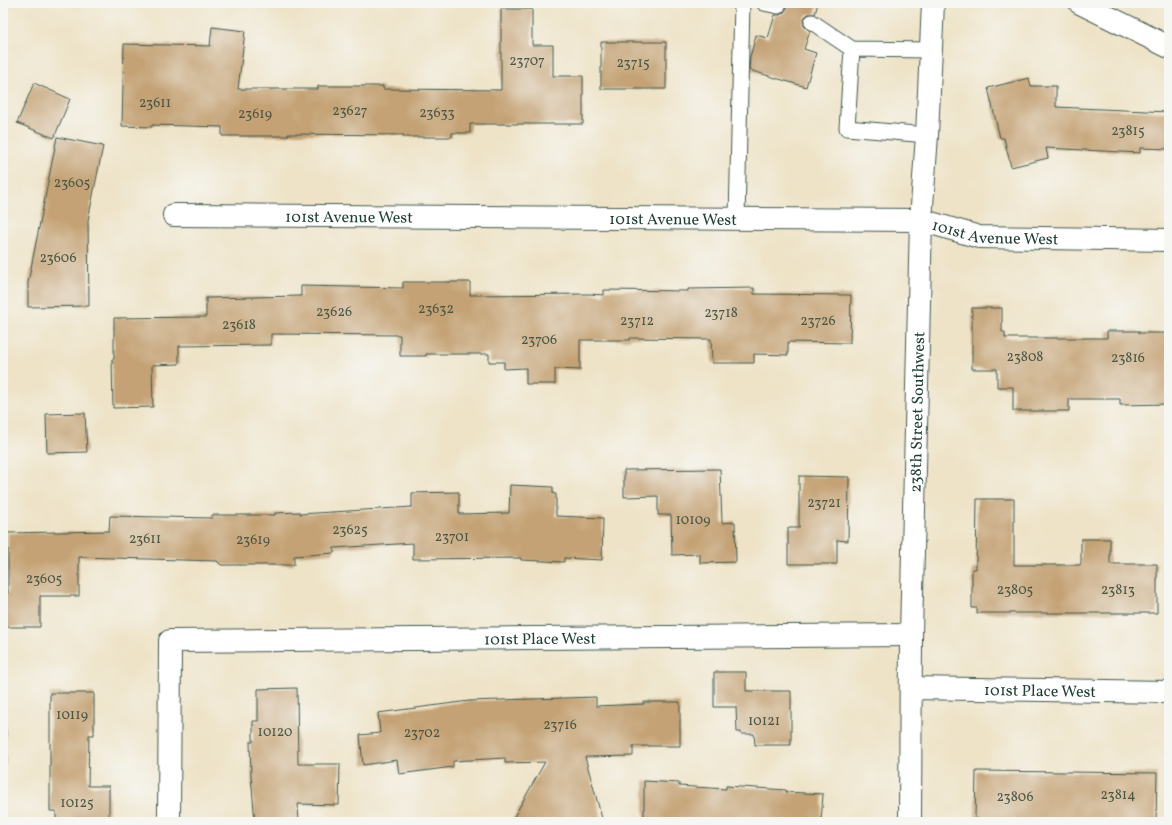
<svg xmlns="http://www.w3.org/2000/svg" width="1172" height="825" font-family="Vollkorn,serif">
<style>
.forest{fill:#8cb76e;stroke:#567a51}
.building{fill:#c4a274}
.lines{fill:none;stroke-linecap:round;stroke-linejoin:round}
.service-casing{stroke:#3e564a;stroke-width:17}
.minor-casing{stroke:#3e564a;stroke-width:24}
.tertiary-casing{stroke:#3e564a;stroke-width:24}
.secondary-casing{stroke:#3e564a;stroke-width:24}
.service{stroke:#fff;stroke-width:15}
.minor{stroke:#fff;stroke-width:22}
.tertiary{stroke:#fff;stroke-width:22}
.secondary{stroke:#fff;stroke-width:22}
.labels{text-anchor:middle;stroke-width:3;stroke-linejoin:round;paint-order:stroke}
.number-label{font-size:14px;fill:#485644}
.street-label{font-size:16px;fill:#1f3d34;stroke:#f6f6f2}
</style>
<rect width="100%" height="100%" fill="#f6f6f2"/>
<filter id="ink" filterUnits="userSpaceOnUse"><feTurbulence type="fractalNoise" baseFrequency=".025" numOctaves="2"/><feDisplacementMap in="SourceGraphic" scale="8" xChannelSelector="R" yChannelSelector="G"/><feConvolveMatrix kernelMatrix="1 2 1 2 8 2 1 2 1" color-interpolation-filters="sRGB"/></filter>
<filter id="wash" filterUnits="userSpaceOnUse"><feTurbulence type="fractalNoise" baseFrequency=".012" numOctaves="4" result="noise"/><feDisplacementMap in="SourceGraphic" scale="16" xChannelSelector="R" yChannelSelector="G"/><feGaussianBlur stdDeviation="0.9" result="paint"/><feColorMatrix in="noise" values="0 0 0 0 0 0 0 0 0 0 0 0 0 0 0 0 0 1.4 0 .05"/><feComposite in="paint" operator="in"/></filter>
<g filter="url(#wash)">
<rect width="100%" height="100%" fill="#eee3c7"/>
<path class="forest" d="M 3,697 L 5,700 L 5,764 L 3,767 Z"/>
<g id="blocks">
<path class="building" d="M 786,3 L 818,3 L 815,14 L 808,14 L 805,17 L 803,21 L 804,26 L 810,31 L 804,49 L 816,53 L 806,87 L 749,70 L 750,57 L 756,35 L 768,38 L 775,15 L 780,15 L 784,12 L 787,8 Z
M 501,9 L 532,9 L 532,45 L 553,45 L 553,76 L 583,76 L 583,124 L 470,124 L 470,133 L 452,133 L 452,137 L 404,137 L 404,135 L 288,134 L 288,136 L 222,136 L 222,127 L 152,125 L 152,127 L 122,126 L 124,44 L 210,46 L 212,27 L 245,31 L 238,89 L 318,89 L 318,86 L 383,86 L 383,89 L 501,90 Z
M 601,42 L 666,42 L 666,89 L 601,89 Z
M 1029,78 L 1031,86 L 1056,86 L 1056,107 L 1169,112 L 1169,149 L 1140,148 L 1140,153 L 1046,148 L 1048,158 L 1011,167 L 1004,138 L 1000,138 L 988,88 Z
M 34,83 L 70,99 L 54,138 L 17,123 Z
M 57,137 L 103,146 L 88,220 L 89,306 L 28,307 L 28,283 Z
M 403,282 L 470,282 L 470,295 L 589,294 L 604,295 L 604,290 L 688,291 L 688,289 L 754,288 L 754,294 L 851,295 L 850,343 L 788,342 L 788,355 L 754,354 L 754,363 L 712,363 L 711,339 L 630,338 L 630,340 L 580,340 L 580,370 L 555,369 L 555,384 L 526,384 L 526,368 L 504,369 L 504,362 L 489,362 L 489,354 L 426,354 L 426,356 L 400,356 L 400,335 L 271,334 L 271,345 L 179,346 L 179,364 L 152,365 L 153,407 L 113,408 L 112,359 L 114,359 L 114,318 L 206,317 L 206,298 L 301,296 L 301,286 L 403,288 Z
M 972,308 L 1002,308 L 1002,332 L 1005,332 L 1005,338 L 1107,338 L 1107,331 L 1139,331 L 1139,333 L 1169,333 L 1169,404 L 1120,405 L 1120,399 L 1069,399 L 1069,411 L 1013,411 L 1013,387 L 997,387 L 997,369 L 972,369 Z
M 85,413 L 87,452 L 47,453 L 46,414 Z
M 720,469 L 722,523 L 735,522 L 736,562 L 700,563 L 700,554 L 672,555 L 671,515 L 658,515 L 658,496 L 624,497 L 624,470 Z
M 799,476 L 849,477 L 848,541 L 837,540 L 837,564 L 788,564 L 788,528 L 799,528 Z
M 510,485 L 553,487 L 553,494 L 556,494 L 556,516 L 603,518 L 602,560 L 564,558 L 564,562 L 521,560 L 521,558 L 413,559 L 413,543 L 334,548 L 334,553 L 294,556 L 294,565 L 221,565 L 217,561 L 79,557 L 79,596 L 40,596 L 40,627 L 3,627 L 3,593 L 8,593 L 8,533 L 109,531 L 110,516 L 212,518 L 212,515 L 275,515 L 275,513 L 300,512 L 300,514 L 412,507 L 412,493 L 459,492 L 459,514 L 509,513 Z
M 977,499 L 1014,499 L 1014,565 L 1079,565 L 1081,564 L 1081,539 L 1110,539 L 1110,564 L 1157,564 L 1157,613 L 977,613 L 977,608 L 972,608 L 972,569 L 976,569 Z
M 714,672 L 746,672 L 746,691 L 791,691 L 791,745 L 755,745 L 754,734 L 741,734 L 741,732 L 737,732 L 736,707 L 714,707 Z
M 297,688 L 298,764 L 340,764 L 339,805 L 298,804 L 299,822 L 255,822 L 251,776 L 250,742 L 253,742 L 253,721 L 258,721 L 258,689 Z
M 50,693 L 94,693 L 94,735 L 89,735 L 88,786 L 109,786 L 109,822 L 56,822 L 56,811 L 50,811 Z
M 596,697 L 596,706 L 644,704 L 644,702 L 680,702 L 680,746 L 633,746 L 633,756 L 585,757 L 603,822 L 511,822 L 545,762 L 505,763 L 505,758 L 453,761 L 453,767 L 399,774 L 397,760 L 363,765 L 360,735 L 380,733 L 378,713 L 469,701 Z
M 976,771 L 1157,773 L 1156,822 L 1015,822 L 1015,820 L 975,819 Z
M 644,781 L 679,783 L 679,786 L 726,789 L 726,786 L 786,790 L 786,792 L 823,794 L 821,822 L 644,822 Z"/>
</g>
</g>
<g filter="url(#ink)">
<use href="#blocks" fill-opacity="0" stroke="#3e564a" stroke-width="1"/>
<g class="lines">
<defs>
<path id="service" d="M 764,3 L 778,6
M 812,22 L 852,49
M 927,135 L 847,128 L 852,49 L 930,50
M 737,219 L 742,3"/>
<g id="minor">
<path id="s1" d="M 174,215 L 921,220 L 979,237 L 1169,240"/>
<path id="s2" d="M 911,688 L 1169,692"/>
<path id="s3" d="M 169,822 L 170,641 L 911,635"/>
</g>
<g id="tertiary">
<path id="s4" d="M 910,822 L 911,635 L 921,220 L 927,135 L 933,3"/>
</g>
<path id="secondary" d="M 1080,3 L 1169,47"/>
</defs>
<use href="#service" class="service-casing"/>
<use href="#minor" class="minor-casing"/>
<use href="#tertiary" class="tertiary-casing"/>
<use href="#secondary" class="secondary-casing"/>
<use href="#service" class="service"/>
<use href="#minor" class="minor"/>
<use href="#tertiary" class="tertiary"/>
<use href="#secondary" class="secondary"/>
</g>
</g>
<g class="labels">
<g class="number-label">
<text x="527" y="65">23707</text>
<text x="633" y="67">23715</text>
<text x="155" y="107">23611</text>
<text x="350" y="115">23627</text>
<text x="437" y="117">23633</text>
<text x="255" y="118">23619</text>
<text x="1128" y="135">23815</text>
<text x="72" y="187">23605</text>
<text x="58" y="262">23606</text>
<text x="436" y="313">23632</text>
<text x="334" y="316">23626</text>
<text x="721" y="317">23718</text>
<text x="637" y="325">23712</text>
<text x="818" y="325">23726</text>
<text x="239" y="329">23618</text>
<text x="539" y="344">23706</text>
<text x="1025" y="361">23808</text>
<text x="1128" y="362">23816</text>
<text x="824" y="507">23721</text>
<text x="693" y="524">10109</text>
<text x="350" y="534">23625</text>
<text x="452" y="541">23701</text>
<text x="145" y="543">23611</text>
<text x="253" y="544">23619</text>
<text x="44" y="583">23605</text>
<text x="1015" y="594">23805</text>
<text x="1118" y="594">23813</text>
<text x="72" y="719">10119</text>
<text x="764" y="725">10121</text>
<text x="560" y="729">23716</text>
<text x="275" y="736">10120</text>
<text x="422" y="737">23702</text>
<text x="1118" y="799">23814</text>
<text x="1015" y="801">23806</text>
<text x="77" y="807">10125</text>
</g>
<g class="street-label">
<text dy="6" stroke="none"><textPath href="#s1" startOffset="175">101st Avenue West</textPath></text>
<text dy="6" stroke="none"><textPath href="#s1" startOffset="499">101st Avenue West</textPath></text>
<text dy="6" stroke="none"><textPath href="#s1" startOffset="823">101st Avenue West</textPath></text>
<text dy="6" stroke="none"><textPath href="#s4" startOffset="410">238th Street Southwest</textPath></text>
<text dy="6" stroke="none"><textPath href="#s3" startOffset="551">101st Place West</textPath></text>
<text dy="6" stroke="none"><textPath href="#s2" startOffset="129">101st Place West</textPath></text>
</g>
</g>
<rect width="1172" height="825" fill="none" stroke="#f6f6f2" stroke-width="16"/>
</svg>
